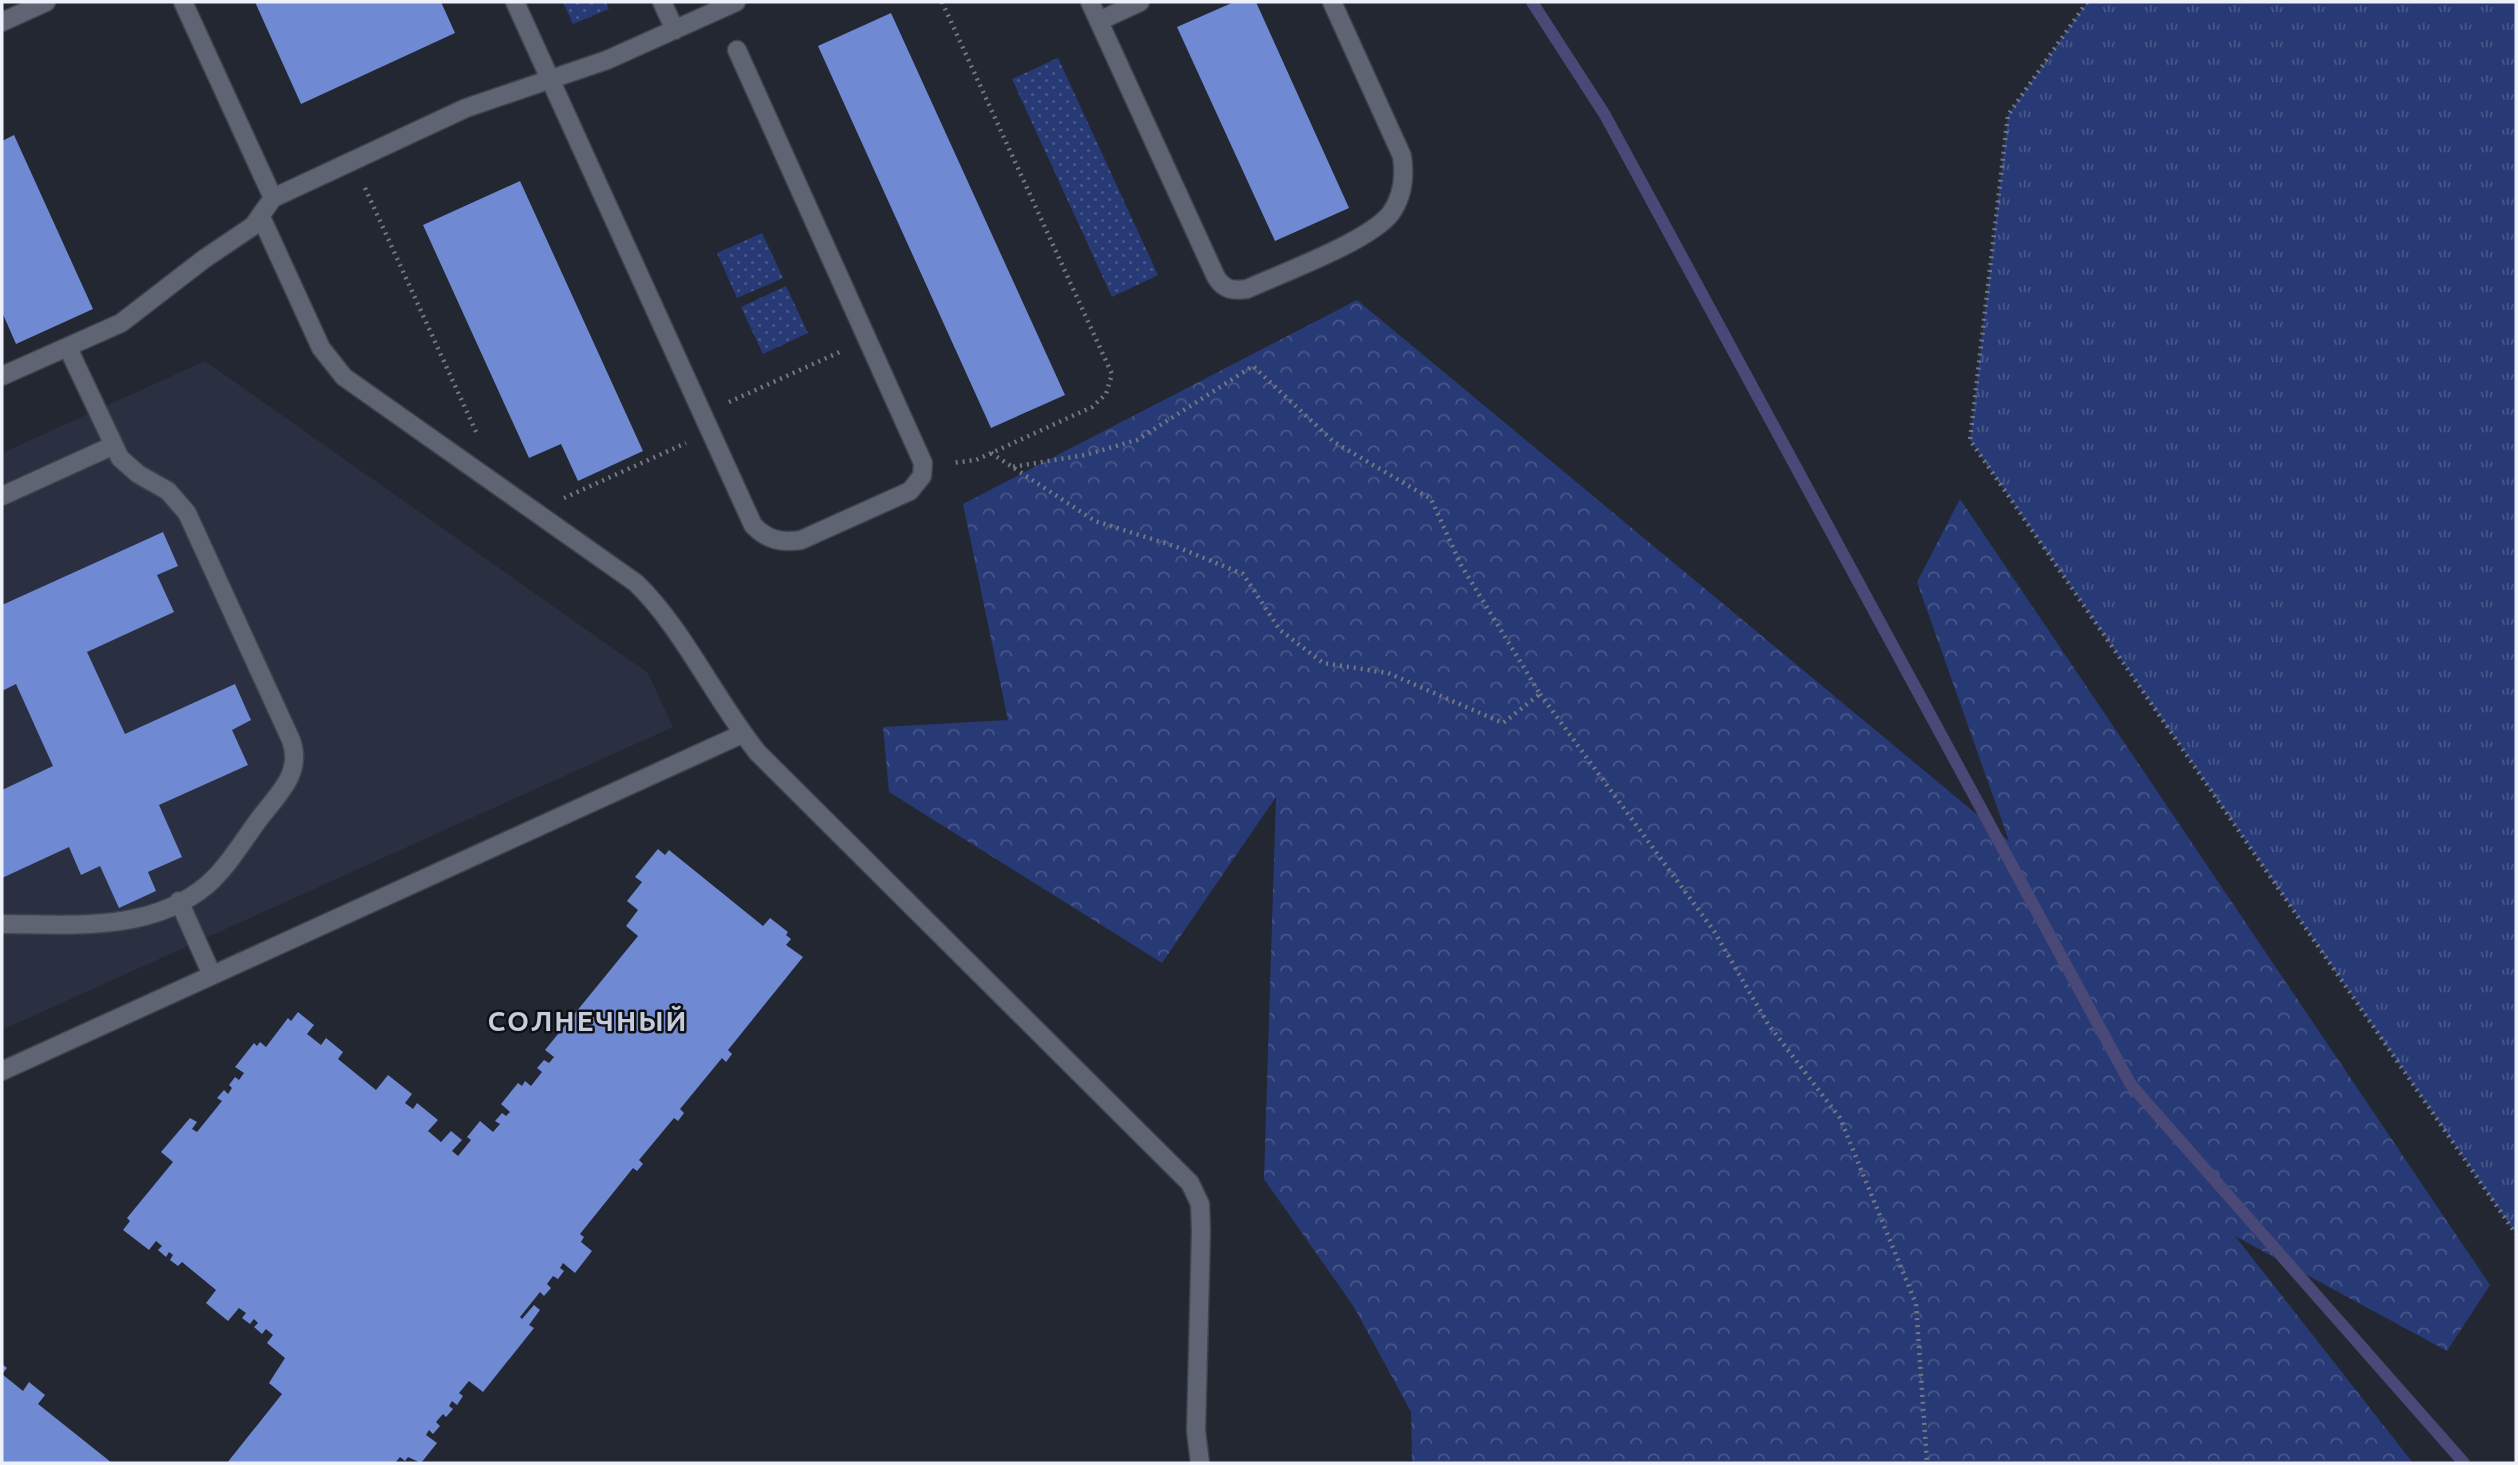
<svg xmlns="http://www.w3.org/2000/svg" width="2518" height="1465" font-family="Ubuntu,sans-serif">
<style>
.built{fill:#2a3041}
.grass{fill:url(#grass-tufts)}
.forest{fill:url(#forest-crowns)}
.park{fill:url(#park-dots)}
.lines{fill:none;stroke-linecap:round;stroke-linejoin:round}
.stream{stroke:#4a4877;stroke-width:12}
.building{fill:#6f89d3}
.lane-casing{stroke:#3e424b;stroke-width:21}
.path{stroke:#737781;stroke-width:4.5;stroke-dasharray:2 5;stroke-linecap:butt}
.lane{stroke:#5e6471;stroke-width:18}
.labels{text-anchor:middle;stroke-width:5;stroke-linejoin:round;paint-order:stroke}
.district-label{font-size:28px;font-weight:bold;letter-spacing:2px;fill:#c6ccdb;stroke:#0e1015}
</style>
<defs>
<pattern id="grass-tufts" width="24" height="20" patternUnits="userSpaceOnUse" patternTransform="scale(1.75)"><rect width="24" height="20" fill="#283a75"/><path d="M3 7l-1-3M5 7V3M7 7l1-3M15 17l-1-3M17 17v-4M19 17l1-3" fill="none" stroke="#485789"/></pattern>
<pattern id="forest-crowns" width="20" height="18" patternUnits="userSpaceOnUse" patternTransform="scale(1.75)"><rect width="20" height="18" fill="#283a75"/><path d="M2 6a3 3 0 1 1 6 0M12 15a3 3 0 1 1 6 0" fill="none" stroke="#485789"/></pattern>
<pattern id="park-dots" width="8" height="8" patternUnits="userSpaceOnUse" patternTransform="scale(1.75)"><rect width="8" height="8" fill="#283a75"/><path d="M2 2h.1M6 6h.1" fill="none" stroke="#485789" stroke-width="1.8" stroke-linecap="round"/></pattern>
</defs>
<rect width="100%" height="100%" fill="#222732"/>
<path class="built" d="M 205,361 L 648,673 L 673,727 L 2,1030 L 2,453 Z"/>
<path class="grass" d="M 2087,2 L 2516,2 L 2516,1234 L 1970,440 L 2008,115 Z"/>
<path class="forest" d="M 1357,300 L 2009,841 L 1917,582 L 1960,499 L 2490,1285 L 2447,1351 L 2235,1236 L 2413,1463 L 1412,1463 L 1411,1412 L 1354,1307 L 1264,1179 L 1276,797 L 1162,963 L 889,792 L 883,727 L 1008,720 L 963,504 Z"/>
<path class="park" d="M 563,2 L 606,2 L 609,9 L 573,24 Z
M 1058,58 L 1158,275 L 1112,297 L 1012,79 Z
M 762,233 L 783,278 L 737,298 L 717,253 Z
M 786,286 L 808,333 L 763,354 L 741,307 Z"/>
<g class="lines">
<path class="stream" d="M 1532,2 L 1605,115 L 2131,1085 L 2464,1463"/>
</g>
<path class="building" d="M 255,2 L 441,2 L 455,33 L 301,104 Z
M 1234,2 L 1256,2 L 1349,208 L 1275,241 L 1177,27 Z
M 891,13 L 1065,395 L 991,428 L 818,46 Z
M 14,135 L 93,309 L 16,344 L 2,312 L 2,141 Z
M 520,181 L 643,451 L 578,481 L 561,444 L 529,458 L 423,225 Z
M 163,532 L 178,566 L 157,575 L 174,612 L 87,652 L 125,734 L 235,684 L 251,720 L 232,730 L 248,765 L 159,805 L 182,857 L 148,872 L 156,891 L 119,908 L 100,866 L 81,875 L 69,847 L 2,878 L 2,790 L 53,766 L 16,684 L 2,691 L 2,605 Z
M 658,849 L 665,855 L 669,850 L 763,926 L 770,918 L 788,932 L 786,935 L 791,939 L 786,945 L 803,957 L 728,1050 L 732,1054 L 726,1062 L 722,1058 L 680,1109 L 684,1113 L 678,1121 L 674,1118 L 639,1160 L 643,1164 L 637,1171 L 633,1168 L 580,1234 L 584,1237 L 581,1242 L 592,1251 L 575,1273 L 563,1263 L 560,1268 L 564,1271 L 558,1279 L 553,1276 L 547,1284 L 551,1288 L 544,1296 L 540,1292 L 520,1317 L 522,1319 L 534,1305 L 540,1310 L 529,1325 L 534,1328 L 483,1392 L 469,1381 L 459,1393 L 463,1396 L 457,1405 L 452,1401 L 449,1406 L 453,1409 L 446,1417 L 443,1414 L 436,1422 L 440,1426 L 433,1434 L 429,1430 L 426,1435 L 437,1443 L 421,1463 L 408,1457 L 405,1461 L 400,1457 L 395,1463 L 227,1463 L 282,1394 L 269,1383 L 285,1358 L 267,1343 L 273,1335 L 266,1329 L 262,1334 L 254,1327 L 258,1323 L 254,1319 L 250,1324 L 242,1318 L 246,1313 L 239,1308 L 228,1321 L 206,1303 L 216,1290 L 182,1262 L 178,1266 L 170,1260 L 173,1255 L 169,1252 L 166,1257 L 158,1250 L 162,1246 L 156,1241 L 149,1250 L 123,1230 L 130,1221 L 127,1218 L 173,1162 L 161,1152 L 190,1118 L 197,1122 L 192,1129 L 197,1132 L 222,1101 L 217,1098 L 224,1090 L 228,1094 L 232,1088 L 229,1085 L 235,1077 L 239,1080 L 244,1073 L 235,1067 L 254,1043 L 257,1046 L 260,1042 L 266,1047 L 288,1018 L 291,1021 L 298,1012 L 314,1025 L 307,1034 L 321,1045 L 326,1038 L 343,1052 L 338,1059 L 376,1090 L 388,1075 L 412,1094 L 405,1103 L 413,1109 L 417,1103 L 438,1120 L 428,1131 L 441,1142 L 451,1131 L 462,1140 L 452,1151 L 458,1156 L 471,1140 L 467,1137 L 480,1121 L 493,1132 L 500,1124 L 495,1121 L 502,1113 L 506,1116 L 510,1112 L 501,1104 L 518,1083 L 522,1086 L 525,1081 L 531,1086 L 542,1072 L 537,1068 L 544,1060 L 549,1063 L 554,1057 L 545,1050 L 638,936 L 626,926 L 638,910 L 627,901 L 642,882 L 635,877 Z
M 2,1364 L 7,1368 L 2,1374 L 23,1391 L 29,1382 L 45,1395 L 38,1404 L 112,1463 L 2,1463 Z"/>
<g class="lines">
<defs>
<path id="lane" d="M 183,2 L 273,198
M 515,2 L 753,525 C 767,540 781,543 801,540 L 910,491 L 922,476 L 923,463 L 737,50
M 662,2 L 675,30
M 1090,2 L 1216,277 C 1224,290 1233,291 1247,289 C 1282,273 1370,241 1391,213 C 1403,196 1405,176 1402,156 L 1332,2
M 1099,21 L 1140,2
M 2,22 L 46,2
M 261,217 L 321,348 L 344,377 L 636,583 C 682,627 716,701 758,753 L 1190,1183 L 1200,1204 L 1201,1231 L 1196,1431 L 1200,1463
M 2,376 L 121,323 L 204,259 L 253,226 L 273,198 L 466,108 L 607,60 L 736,2
M 2,496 L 112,446
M 179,901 L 212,975
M 2,924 C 71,924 150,933 207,885 C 229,866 245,837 263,814 C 282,790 302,771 291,740 L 187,513 L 168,491 L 138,474 L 120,458 L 68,348
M 2,1071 L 742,734"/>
</defs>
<use href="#lane" class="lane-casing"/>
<path class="path" d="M 942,2 L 1112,374 L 1106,394 L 1092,407 L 976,460 L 952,463
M 2087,2 L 2008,115 L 1970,440 L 2516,1234
M 365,188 L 477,434
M 729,402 L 842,351
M 991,453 L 1095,521 L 1177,547 L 1243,574 L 1280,630 L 1323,663 L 1388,673 L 1503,723 L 1540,694 L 1461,565 L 1431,499 L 1334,442 L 1253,366 L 1137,440 L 1085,455 L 1012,467
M 564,498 L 686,443
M 1540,694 L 1714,931 L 1768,1024 L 1840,1118 L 1916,1304 L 1927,1463"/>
<use href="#lane" class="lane"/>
</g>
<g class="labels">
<g class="district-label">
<text x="588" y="1031">СОЛНЕЧНЫЙ</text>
</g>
</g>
<rect width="2518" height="1465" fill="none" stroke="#eef1f9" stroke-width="7"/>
</svg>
